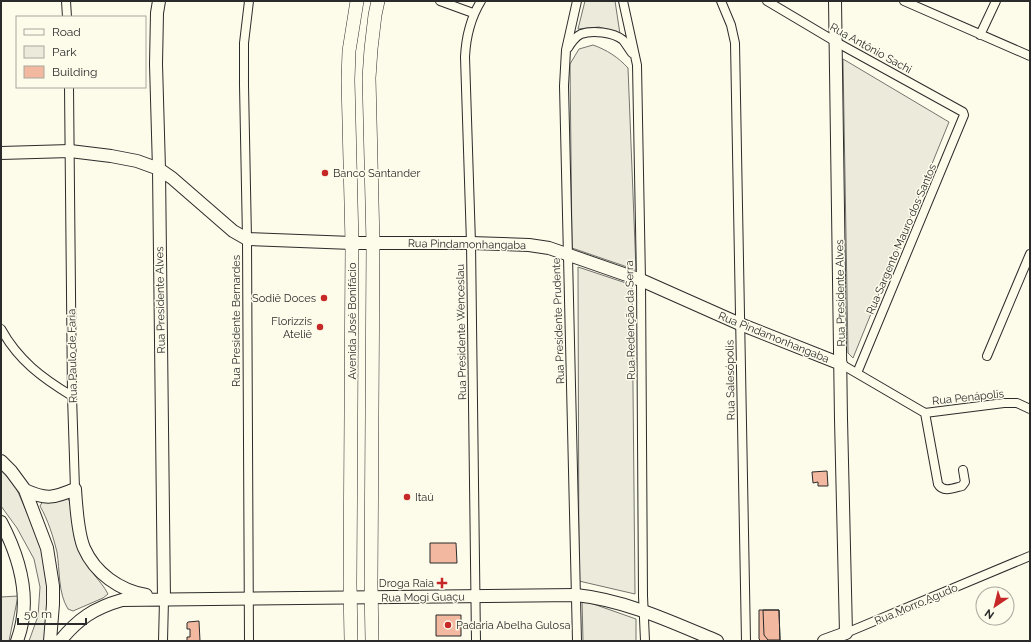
<svg xmlns="http://www.w3.org/2000/svg" width="1031" height="642" font-family="Raleway,sans-serif">
<style>
.green{fill:#ecebdb;stroke:#74746e}
.building{fill:#f2b8a0;stroke:#2b2b2b}
.lines{fill:none;stroke-linecap:round;stroke-linejoin:round}
.street-casing{stroke:#2b2b2b;stroke-width:10}
.secondary-casing{stroke:#2b2b2b;stroke-width:14}
.primary-casing{stroke:#2b2b2b;stroke-width:14}
.street{stroke:#fdfbea;stroke-width:8}
.secondary{stroke:#fdfbea;stroke-width:12}
.primary{stroke:#fdfbea;stroke-width:13}
.poi-dot{fill:#c62828;stroke:#fdfbea;stroke-width:1.5}
.labels{text-anchor:middle;stroke-width:3;stroke-linejoin:round;paint-order:stroke}
.street-label{font-size:11px;fill:#2b2b2b;stroke:#fdfbea}
.poi-label{font-size:11px;fill:#2b2b2b;stroke:#fdfbea;text-anchor:start}
</style>
<rect width="100%" height="100%" fill="#fdfbea"/>
<path class="green" d="M 585,1 L 615,1 L 620,34 L 599,27 L 578,29 Z
M 593,45 C 607,50 618,57 628,68 L 636,270 L 572,248 L 570,64 L 579,49 Z
M 843,59 L 949,122 L 853,358 L 848,353 Z
M 578,267 L 632,285 L 635,594 L 579,581 Z
M 1,470 L 15,485 L 45,555 L 50,635 L 47,641 L 29,641 L 38,616 L 40,587 L 34,559 L 17,528 L 1,506 Z
M 67,497 C 76,509 71,526 75,540 C 79,552 86,564 93,573 C 98,580 104,586 108,594 L 103,598 L 73,611 L 68,609 C 58,593 60,571 57,552 C 53,536 48,520 40,506 L 43,501 Z
M 18,596 L 9,641 L 1,641 L 1,597 Z
M 582,600 L 636,619 L 636,641 L 583,641 Z"/>
<path class="building" d="M 827,471 L 828,486 L 818,486 L 818,482 L 813,483 L 812,472 Z
M 430,543 L 456,543 L 457,563 L 430,563 Z
M 759,610 L 779,610 L 780,641 L 761,641 L 759,639 Z
M 763,610 L 779,610 L 780,640 L 768,640 L 764,635 Z
M 436,615 L 461,615 L 461,636 L 436,636 Z
M 199,621 L 200,641 L 187,641 L 187,637 L 190,637 L 190,629 L 187,629 L 187,623 L 188,622 Z"/>
<g class="lines">
<defs>
<path id="street" d="M 66,1 L 67,17
M 440,1 L 473,13
M 577,1 L 566,50 L 564,86 L 577,641
M 623,1 L 637,65 L 641,280 L 643,596 L 645,641
M 721,1 L 731,25 L 735,43 L 746,641
M 767,1 L 836,42 L 963,112 L 964,115 L 857,373
M 904,1 L 1030,56
M 980,35 L 996,1
M 568,48 C 571,43 575,37 581,34 C 592,30 613,32 623,40 C 626,44 629,49 632,53
M 69,87 L 72,396 L 75,489
M 1,329 C 18,360 42,378 72,396
M 987,356 L 1030,254
M 841,364 L 925,413
M 963,470 L 965,482 L 962,486 C 954,488 943,493 938,484 L 925,413 L 1004,403 L 1017,403 L 1030,409
M 846,633 L 1030,556
M 163,641 L 164,600
M 249,641 L 247,239 L 244,85 L 244,43 L 249,1
M 476,641 L 471,243 L 465,57 C 466,36 470,19 481,1"/>
<path id="secondary" d="M 159,1 L 157,13 L 156,64 L 159,169 L 164,600
M 1,153 L 70,151 L 111,156 L 137,161 L 159,169 L 172,178 L 233,231 L 247,239 L 352,243 L 471,243 L 529,245 L 549,248 L 641,280 L 740,324 L 841,364
M 1,461 L 11,471 L 25,490 L 47,548 L 53,586 L 53,604 L 50,641
M 25,490 C 46,500 54,498 75,489 C 76,505 78,534 84,548 C 95,573 119,590 146,595
M 1,522 C 20,558 32,601 17,641
M 60,641 C 78,619 94,608 122,600 L 576,595 C 625,600 672,622 717,641
M 824,641 L 846,633 L 841,419 L 835,1"/>
<path id="primary" d="M 351,641 L 350,584 L 352,243 L 348,80 L 349,51 L 357,1
M 372,641 L 371,584 L 373,243 L 369,78 L 371,49 L 375,15 L 378,1"/>
</defs>
<use href="#street" class="street-casing"/>
<use href="#secondary" class="secondary-casing"/>
<use href="#primary" class="primary-casing"/>
<use href="#street" class="street"/>
<use href="#secondary" class="secondary"/>
<use href="#primary" class="primary"/>
</g>
<g class="poi-dot">
<circle cx="325" cy="173" r="4"/>
<circle cx="324" cy="298" r="4"/>
<circle cx="320" cy="327" r="4"/>
<circle cx="407" cy="497" r="4"/>
<path d="M440 577h4v4h4v4h-4v4h-4v-4h-4v-4h4z"/>
<circle cx="448" cy="625" r="4"/>
</g>
<g class="labels">
<g class="street-label">
<text transform="translate(871 48) rotate(29)" y="4">Rua Antônio Sachi</text>
<text transform="translate(901 239) rotate(-67)" y="4">Rua Sargento Mauro dos Santos</text>
<text transform="translate(467 244) rotate(1)" y="4">Rua Pindamonhangaba</text>
<text transform="translate(840 293) rotate(-91)" y="4">Rua Presidente Alves</text>
<text transform="translate(160 300) rotate(-91)" y="4">Rua Presidente Alves</text>
<text transform="translate(630 320) rotate(-91)" y="4">Rua Redenção da Serra</text>
<text transform="translate(236 321) rotate(-90)" y="4">Rua Presidente Bernardes</text>
<text transform="translate(352 321) rotate(-90)" y="4">Avenida José Bonifácio</text>
<text transform="translate(558 321) rotate(-92)" y="4">Rua Presidente Prudente</text>
<text transform="translate(461 332) rotate(-91)" y="4">Rua Presidente Wenceslau</text>
<text transform="translate(774 337) rotate(22)" y="4">Rua Pindamonhangaba</text>
<text transform="translate(72 356) rotate(-91)" y="4">Rua Paulo de Faria</text>
<text transform="translate(730 380) rotate(-91)" y="4">Rua Salesópolis</text>
<text transform="translate(968 397) rotate(-6)" y="4">Rua Penápolis</text>
<text transform="translate(423 597) rotate(-1)" y="4">Rua Mogi Guaçu</text>
<text transform="translate(916 604) rotate(-23)" y="4">Rua Morro Agudo</text>
</g>
<g class="poi-label">
<text x="333" y="177">Banco Santander</text>
<text x="316" y="302" text-anchor="end">Sodiê Doces</text>
<text x="312" y="325" text-anchor="end">Florizzis<tspan x="312" dy="13">Ateliê</tspan></text>
<text x="415" y="501">Itaú</text>
<text x="434" y="587" text-anchor="end">Droga Raia</text>
<text x="456" y="629">Padaria Abelha Gulosa</text>
</g>
</g>
<rect width="1031" height="642" fill="none" stroke="#2b2b2b" stroke-width="4"/>
<rect x="16" y="16" width="130" height="72" fill="#fdfbea" stroke="#a9a89e"/>
<rect x="24" y="29" width="20" height="6" fill="#fdfbea" stroke="#a9a89e"/>
<text x="52" y="36" font-size="12" fill="#2b2b2b">Road</text>
<rect x="24" y="46" width="20" height="12" fill="#ecebdb" stroke="#a9a89e"/>
<text x="52" y="56" font-size="12" fill="#2b2b2b">Park</text>
<rect x="24" y="66" width="20" height="12" fill="#f2b8a0" stroke="#a9a89e"/>
<text x="52" y="76" font-size="12" fill="#2b2b2b">Building</text>
<g transform="translate(995 606) rotate(215)"><circle r="19" fill="#fdfbea" stroke="#a9a89e"/>
<path d="M0-3L7 15L0 10L-7 15Z" fill="#c62828"/>
<text y="-6" font-size="11" font-weight="bold" text-anchor="middle" fill="#2b2b2b">N</text>
</g>
<path d="M18 618v6h68v-6" fill="none" stroke="#2b2b2b" stroke-width="2"/>
<text x="24" y="618" font-size="12" fill="#2b2b2b" stroke="#fdfbea" stroke-width="3" paint-order="stroke">50 m</text>
</svg>
